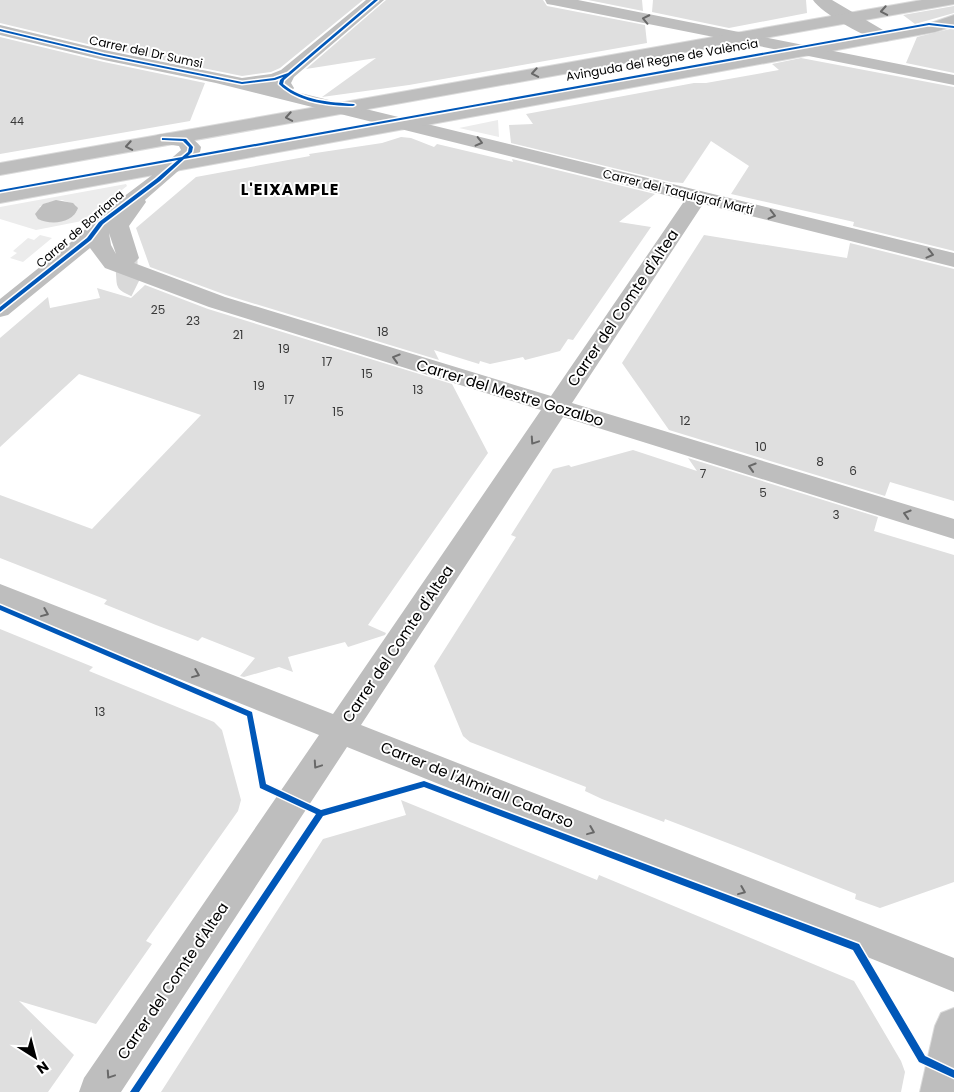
<svg xmlns="http://www.w3.org/2000/svg" width="954" height="1092" font-family="Poppins,sans-serif">
<style>
.green{fill:#ececec;fill-rule:evenodd}
.water{fill:#bfbfbf}
.building{fill:#dfdfdf}
.lines{fill:none;stroke-linecap:round;stroke-linejoin:round}
.minor-tunnel-far1{stroke:#d9d9d9;stroke-width:19;stroke-dasharray:19 9;stroke-linecap:butt}
.minor-tunnel{stroke:#d9d9d9;stroke-width:25;stroke-dasharray:25 12;stroke-linecap:butt}
.major-casing{stroke:#dbdbdb;stroke-width:2}
.minor{fill:#bebebe;fill-rule:evenodd}
.major{fill:#bebebe;fill-rule:evenodd}
.cycleway-casing{stroke:#fff;stroke-width:3}
.cycleway{fill:#0057b8;fill-rule:evenodd}
.oneway{stroke:#686868}
.labels{text-anchor:middle;stroke-width:4;stroke-linejoin:round;paint-order:stroke}
.far-number-label{font-size:11px;fill:#383838}
.far-street-label{font-size:12px;fill:#000;stroke:#fff}
.number-label{font-size:12px;fill:#383838}
.street-label{font-size:15px;fill:#000;stroke:#fff}
.far-district-label{font-size:16px;font-weight:bold;letter-spacing:1px;fill:#000;stroke:#fff}
</style>
<rect width="100%" height="100%" fill="#fff"/>
<path class="green" d="M 498,120 L 499,137 L 459,128 Z
M 126,184 L 127,186 L 82,221 L 36,230 L 0,219 L 0,207 ZM 62,200 L 76,205 L 77,212 L 39,207 L 49,202 Z
M 40,235 L 52,238 L 23,262 L 10,258 L 17,253 L 13,251 L 28,238 L 34,240 Z"/>
<path class="water" d="M 56,200 L 73,203 L 78,208 C 73,224 50,225 38,219 L 35,214 L 43,204 Z"/>
<path class="building" d="M 0,0 L 363,0 L 280,68 L 271,72 L 242,76 L 104,48 L 0,23 Z
M 386,0 L 543,0 L 547,6 L 645,25 L 647,43 L 409,85 L 322,97 L 376,58 L 306,69 Z
M 588,0 L 642,0 L 643,11 Z
M 653,0 L 806,0 L 807,13 L 729,28 L 652,12 Z
M 954,6 L 954,13 L 915,24 L 903,15 Z
M 954,28 L 954,73 L 906,63 L 917,37 Z
M 0,37 L 104,62 L 205,83 L 190,121 L 0,154 Z
M 801,58 L 954,87 L 954,251 L 853,226 L 854,222 L 731,194 L 749,166 L 711,141 L 683,183 L 671,182 L 511,143 L 509,125 L 533,124 L 526,114 L 694,83 L 706,83 L 779,70 L 772,64 Z
M 401,137 L 411,138 L 434,147 L 437,144 L 513,162 L 512,159 L 655,194 L 619,222 L 651,227 L 573,340 L 568,339 L 560,351 L 525,360 L 523,357 L 490,364 L 480,361 L 479,364 L 434,350 L 439,360 L 226,295 L 150,267 L 136,228 L 196,177 L 310,156 L 309,154 L 382,143 Z
M 704,235 L 847,258 L 850,243 L 954,269 L 954,501 L 890,482 L 885,496 L 669,430 L 622,363 Z
M 145,285 L 208,309 L 452,384 L 488,453 L 368,625 L 386,633 L 385,635 L 348,647 L 345,642 L 288,657 L 293,672 L 279,667 L 244,677 L 240,676 L 255,658 L 202,637 L 198,641 L 156,625 L 104,604 L 107,600 L 0,558 L 0,495 L 92,529 L 201,415 L 79,374 L 0,447 L 0,338 L 48,297 L 50,308 L 100,298 L 97,288 L 131,298 Z
M 633,450 L 697,471 L 688,458 L 878,517 L 874,531 L 954,555 L 954,882 L 880,908 L 855,899 L 856,894 L 738,847 L 665,819 L 664,822 L 602,799 L 585,791 L 586,787 L 470,742 L 463,736 L 434,666 L 516,537 L 511,535 L 553,469 L 569,465 L 571,467 Z
M 0,629 L 93,667 L 89,671 L 214,722 L 222,730 L 241,800 L 238,811 L 146,941 L 152,944 L 96,1024 L 19,1001 L 74,1055 L 48,1092 L 0,1092 Z
M 401,800 L 597,880 L 599,875 L 854,981 L 901,1061 L 905,1072 L 901,1092 L 161,1092 L 323,839 L 406,815 Z"/>
<g class="lines">
<path class="minor-tunnel-far1" d="M 128,258 L 128,268"/>
<path class="minor-tunnel" d="M 128,267 L 129,281 L 137,285"/>
<defs>
<path id="major" d="M 922,0 L 954,0 L 954,4 L 0,175 L 0,163 Z
M 954,15 L 954,26 L 935,32 L 0,203 L 0,191 L 931,23 Z
M 954,1008 L 954,1092 L 920,1092 L 935,1026 L 941,1013 Z"/>
</defs>
<use href="#major" class="major-casing"/>
<path class="minor" d="M 366,0 L 384,0 L 294,77 L 291,83 L 294,88 L 292,91 L 954,253 L 954,267 L 703,204 L 572,403 L 954,519 L 954,539 L 563,417 L 361,725 L 954,958 L 954,992 L 347,747 L 121,1092 L 79,1092 L 84,1078 L 319,735 L 0,607 L 0,584 L 333,714 L 541,410 L 209,307 L 105,268 L 90,248 L 8,315 L 0,317 L 0,299 L 81,234 L 94,219 L 151,176 L 181,150 L 179,146 L 157,143 L 154,139 L 157,135 C 174,131 191,133 201,147 L 200,152 L 145,200 L 146,202 L 129,226 L 139,258 L 134,263 L 225,297 L 551,396 L 685,200 L 216,83 L 104,60 L 0,35 L 0,25 L 104,50 L 242,78 L 271,74 L 281,70 ZM 109,233 L 116,254 L 111,245 Z
M 545,0 L 578,0 L 954,75 L 954,85 L 553,5 L 547,4 Z
M 813,0 L 832,0 L 888,33 L 891,37 L 888,41 C 874,44 821,13 813,0 Z"/>
<use href="#major" class="major"/>
<defs>
<path id="cycleway" d="M 374,0 L 378,0 L 284,80 L 283,84 C 303,101 330,102 354,104 L 355,105 L 353,106 C 329,106 297,102 279,84 L 280,80 L 283,77 L 275,80 L 242,84 L 104,56 L 0,31 L 0,29 L 104,54 L 242,82 L 274,78 L 288,73 Z
M 929,23 L 954,26 L 954,28 L 929,25 L 184,159 L 160,181 L 103,224 L 91,240 L 0,312 L 0,307 L 87,238 L 99,222 L 156,179 L 178,160 L 0,192 L 0,190 L 182,157 L 188,152 L 189,147 L 183,141 L 164,140 L 162,140 L 162,138 L 186,139 L 193,147 L 192,152 L 188,156 Z
M 0,605 L 252,712 L 266,784 L 321,810 L 424,781 L 859,944 L 925,1056 L 954,1070 L 954,1078 L 919,1062 L 853,950 L 424,787 L 323,816 L 139,1092 L 130,1092 L 316,814 L 260,788 L 247,716 L 0,610 Z"/>
</defs>
<use href="#cycleway" class="cycleway-casing"/>
<use href="#cycleway" class="cycleway"/>
</g>
<defs><path id="oneway-chevron" d="M-2-3.5L2.5 0L-2 3.5" fill="none" stroke-width="1.6" stroke-linecap="round" stroke-linejoin="round" transform="scale(1.25)"/></defs>
<g class="oneway">
<use href="#oneway-chevron" transform="translate(884 11) rotate(170)"/>
<use href="#oneway-chevron" transform="translate(646 19) rotate(-168)"/>
<use href="#oneway-chevron" transform="translate(535 73) rotate(170)"/>
<use href="#oneway-chevron" transform="translate(289 117) rotate(170)"/>
<use href="#oneway-chevron" transform="translate(479 142) rotate(14)"/>
<use href="#oneway-chevron" transform="translate(129 146) rotate(170)"/>
<use href="#oneway-chevron" transform="translate(772 215) rotate(14)"/>
<use href="#oneway-chevron" transform="translate(930 254) rotate(14)"/>
<use href="#oneway-chevron" transform="translate(396 358) rotate(-163)"/>
<use href="#oneway-chevron" transform="translate(534 441) rotate(124)"/>
<use href="#oneway-chevron" transform="translate(752 467) rotate(-163)"/>
<use href="#oneway-chevron" transform="translate(907 514) rotate(-163)"/>
<use href="#oneway-chevron" transform="translate(45 613) rotate(22)"/>
<use href="#oneway-chevron" transform="translate(196 674) rotate(22)"/>
<use href="#oneway-chevron" transform="translate(317 765) rotate(124)"/>
<use href="#oneway-chevron" transform="translate(591 831) rotate(22)"/>
<use href="#oneway-chevron" transform="translate(742 891) rotate(22)"/>
<use href="#oneway-chevron" transform="translate(110 1075) rotate(124)"/>
</g>
<g class="labels">
<g class="far-number-label">
<text x="17" y="125">44</text>
</g>
<g class="far-street-label">
<text transform="translate(146 52) rotate(12)" y="4">Carrer del Dr Sumsi</text>
<text transform="translate(662 60) rotate(-10)" y="4">Avinguda del Regne de València</text>
<text transform="translate(678 192) rotate(14)" y="4">Carrer del Taquígraf Martí</text>
<text transform="translate(80 229) rotate(-41)" y="4">Carrer de Borriana</text>
</g>
<g class="number-label">
<text x="158" y="314">25</text>
<text x="193" y="325">23</text>
<text x="383" y="336">18</text>
<text x="238" y="339">21</text>
<text x="284" y="353">19</text>
<text x="327" y="366">17</text>
<text x="367" y="378">15</text>
<text x="259" y="390">19</text>
<text x="418" y="394">13</text>
<text x="289" y="404">17</text>
<text x="338" y="416">15</text>
<text x="685" y="425">12</text>
<text x="761" y="451">10</text>
<text x="820" y="466">8</text>
<text x="853" y="475">6</text>
<text x="703" y="478">7</text>
<text x="763" y="497">5</text>
<text x="836" y="519">3</text>
<text x="100" y="716">13</text>
</g>
<g class="street-label">
<text transform="translate(623 308) rotate(-56)" y="5">Carrer del Comte d'Altea</text>
<text transform="translate(510 393) rotate(17)" y="5">Carrer del Mestre Gozalbo</text>
<text transform="translate(398 644) rotate(-56)" y="5">Carrer del Comte d'Altea</text>
<text transform="translate(477 785) rotate(22)" y="5">Carrer de l'Almirall Cadarso</text>
<text transform="translate(173 981) rotate(-56)" y="5">Carrer del Comte d'Altea</text>
</g>
<g class="far-district-label">
<text x="290" y="195">L'EIXAMPLE</text>
</g>
</g>
<g transform="translate(35 1057) rotate(144)" stroke="#ffffff" stroke-width="4" paint-order="stroke">
<path d="M0-4L9 19L0 12L-9 19Z" fill="#000000"/>
<text y="-8" font-size="14" font-weight="bold" text-anchor="middle" fill="#000000">N</text>
</g>
</svg>
